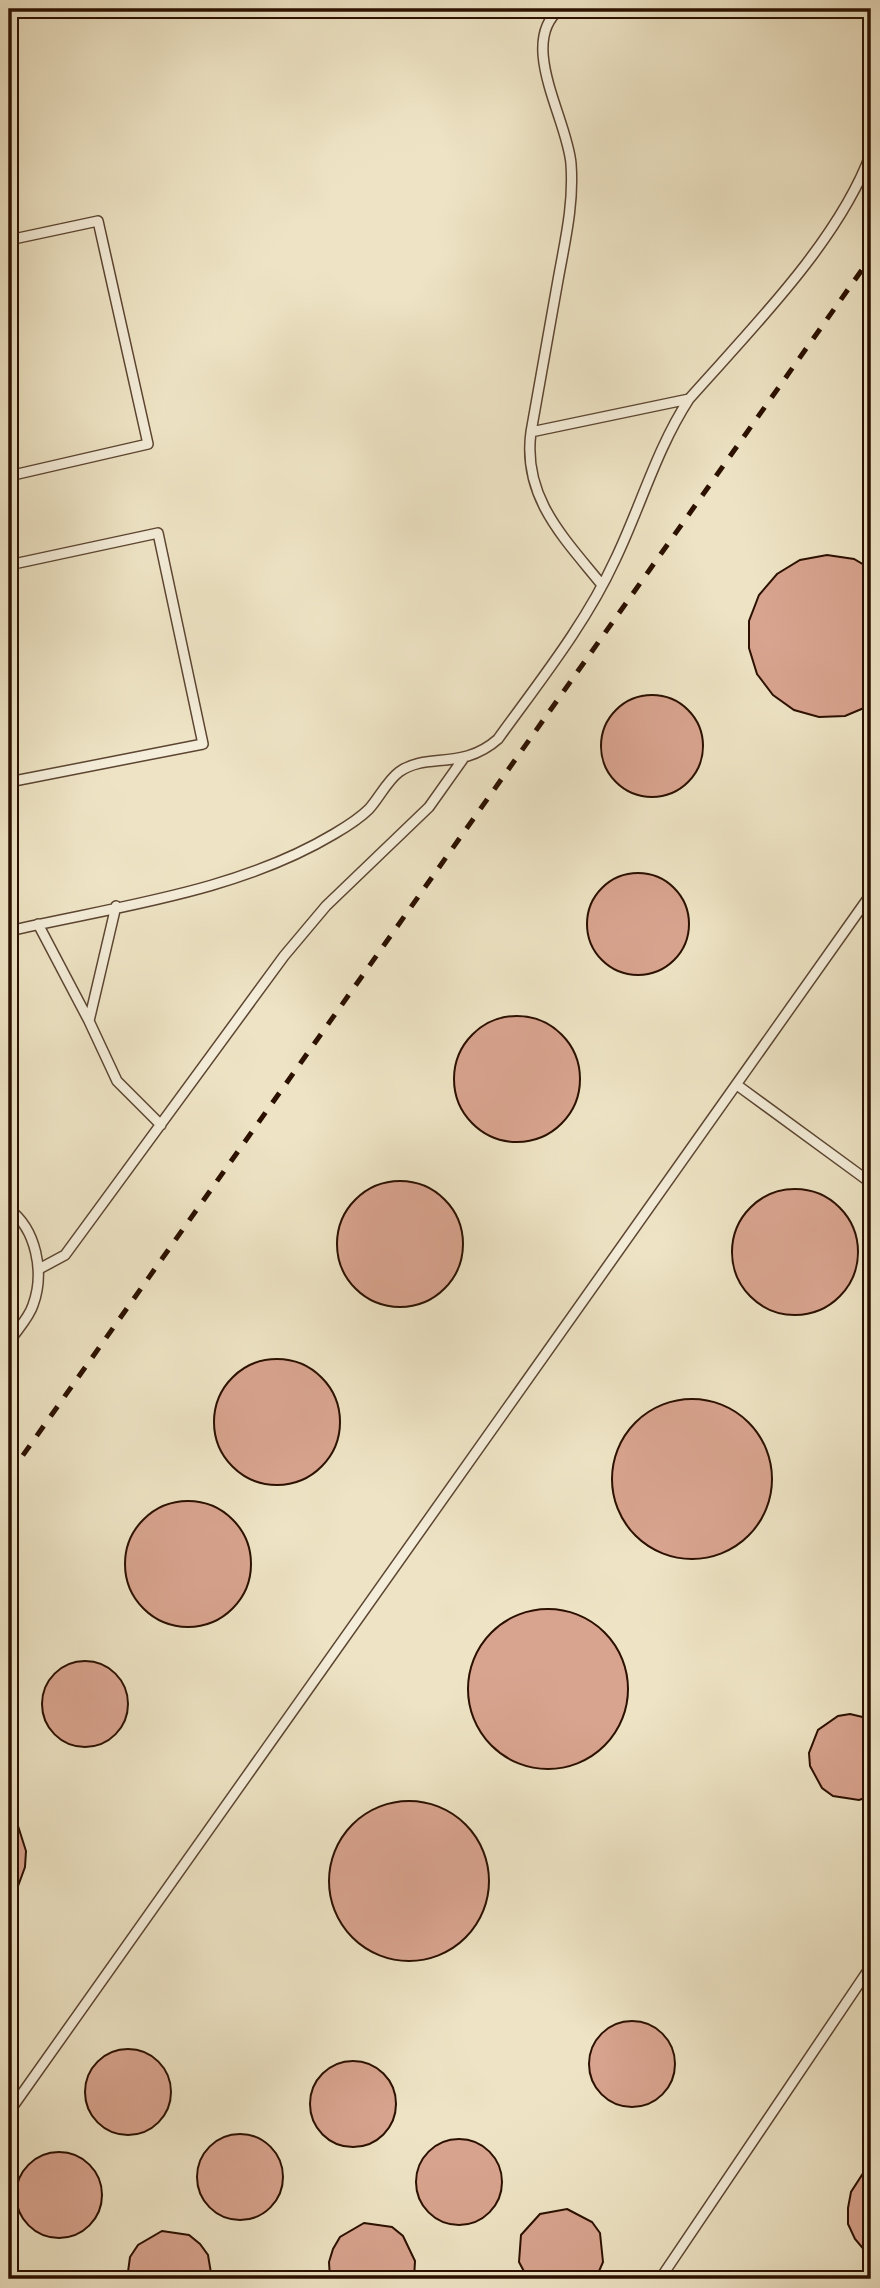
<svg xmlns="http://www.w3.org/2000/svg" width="880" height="2288" font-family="'Old Standard TT',serif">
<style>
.building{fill:#d9a48f;stroke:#2b1000;stroke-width:2}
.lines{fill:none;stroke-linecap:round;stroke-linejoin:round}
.service-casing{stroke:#5c4531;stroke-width:12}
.service{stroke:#f4edd9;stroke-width:9}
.rail{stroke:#2b1000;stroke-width:5;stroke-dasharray:12 12;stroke-linecap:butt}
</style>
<rect width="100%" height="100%" fill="#eee4c5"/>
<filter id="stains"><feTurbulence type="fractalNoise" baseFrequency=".00286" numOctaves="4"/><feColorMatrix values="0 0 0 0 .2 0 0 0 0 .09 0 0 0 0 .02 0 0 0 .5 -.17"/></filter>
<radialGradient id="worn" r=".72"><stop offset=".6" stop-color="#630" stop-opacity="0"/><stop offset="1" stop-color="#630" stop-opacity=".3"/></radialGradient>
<path class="building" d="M 827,555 L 854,559 L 871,569 L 871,705 L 845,716 L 819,717 L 794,710 L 773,695 L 757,674 L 749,648 L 749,621 L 759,595 L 777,574 L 800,560 Z
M601 746a51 51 0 1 1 102 0a51 51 0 1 1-102 0Z
M587 924a51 51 0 1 1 102 0a51 51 0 1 1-102 0Z
M454 1079a63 63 0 1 1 126 0a63 63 0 1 1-126 0Z
M337 1244a63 63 0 1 1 126 0a63 63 0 1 1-126 0Z
M732 1252a63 63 0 1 1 126 0a63 63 0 1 1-126 0Z
M214 1422a63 63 0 1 1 126 0a63 63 0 1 1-126 0Z
M612 1479a80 80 0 1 1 160 0a80 80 0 1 1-160 0Z
M125 1564a63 63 0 1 1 126 0a63 63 0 1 1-126 0Z
M468 1689a80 80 0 1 1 160 0a80 80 0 1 1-160 0Z
M42 1704a43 43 0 1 1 86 0a43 43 0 1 1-86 0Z
M 850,1714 L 871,1719 L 871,1796 L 859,1800 L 833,1796 L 822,1788 L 810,1766 L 809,1753 L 818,1730 L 838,1716 Z
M329 1881a80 80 0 1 1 160 0a80 80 0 1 1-160 0Z
M 12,1807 L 26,1851 L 25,1867 L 10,1908 L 9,1808 Z
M589 2064a43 43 0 1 1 86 0a43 43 0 1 1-86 0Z
M85 2092a43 43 0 1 1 86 0a43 43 0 1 1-86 0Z
M310 2104a43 43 0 1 1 86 0a43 43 0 1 1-86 0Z
M197 2177a43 43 0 1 1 86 0a43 43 0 1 1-86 0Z
M416 2182a43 43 0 1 1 86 0a43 43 0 1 1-86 0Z
M16 2195a43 43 0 1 1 86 0a43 43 0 1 1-86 0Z
M 871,2161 L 871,2258 L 855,2239 L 848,2224 L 848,2208 L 851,2192 Z
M 567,2209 L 592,2222 L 600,2233 L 603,2262 L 597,2276 L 594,2279 L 528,2279 L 519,2262 L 521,2235 L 540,2214 Z
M 364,2223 L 392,2227 L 403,2236 L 415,2261 L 414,2279 L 330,2279 L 329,2262 L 333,2249 L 340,2237 Z
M 162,2231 L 189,2235 L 200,2244 L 208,2255 L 212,2279 L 127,2279 L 130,2257 L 138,2245 Z"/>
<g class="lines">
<defs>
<path id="service" d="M 560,9 C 517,43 568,120 571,164 C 574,204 565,241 558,280 C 549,331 540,382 531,432 C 522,497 564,538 602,585
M 9,240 L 98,221 L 148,444 L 9,476
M 531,432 L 689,399
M 9,565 L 158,533 L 203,744 L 9,782
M 38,924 L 89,1021 L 116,906
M 9,931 C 118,906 237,892 334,834 C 346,827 359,819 369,809 C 379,798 387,781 399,772 C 426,752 462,771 498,739 C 539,682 585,625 615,560 C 641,506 656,450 689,399 C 751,329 839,241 871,153
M 89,1021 L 117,1081 L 161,1125
M 737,1085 L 871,1183
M 9,1209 C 36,1229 45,1272 33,1305 C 29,1318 16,1331 9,1342
M 39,1269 L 65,1255 L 284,956 L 326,906 L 429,807 L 463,759
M 9,2112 L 871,894
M 660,2279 L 871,1966"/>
</defs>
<use href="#service" class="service-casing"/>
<use href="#service" class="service"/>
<path class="rail" d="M 9,1475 L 871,257"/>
</g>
<rect width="880" height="2288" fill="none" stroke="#eee4c5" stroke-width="35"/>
<rect x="10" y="10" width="859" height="2267" fill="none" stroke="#2b1000" stroke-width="3.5"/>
<rect x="18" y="18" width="845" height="2253" fill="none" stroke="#2b1000" stroke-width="2"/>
<rect width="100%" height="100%" filter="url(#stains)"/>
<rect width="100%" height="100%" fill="url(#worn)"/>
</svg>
